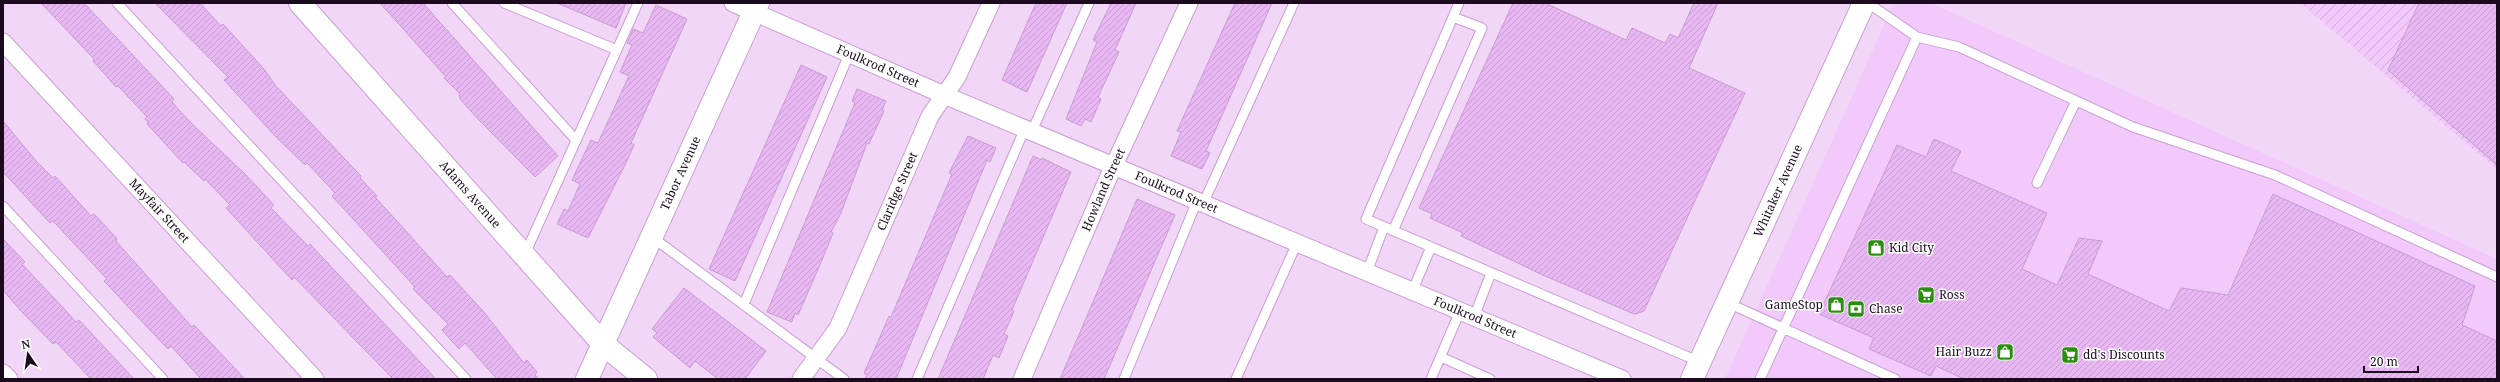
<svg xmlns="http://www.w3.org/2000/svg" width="2500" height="382" font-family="'Noto Serif',serif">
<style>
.built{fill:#f2c9fb}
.industrial{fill:url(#industrial-furrows)}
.building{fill:url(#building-hatch);stroke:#c89bd2}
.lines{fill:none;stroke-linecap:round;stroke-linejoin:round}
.lane-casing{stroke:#ca9dd4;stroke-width:11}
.street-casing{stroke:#ca9dd4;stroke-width:19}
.secondary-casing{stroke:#ca9dd4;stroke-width:24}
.highway-casing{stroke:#ca9dd4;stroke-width:24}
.lane{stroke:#fff;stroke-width:9}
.street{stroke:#fff;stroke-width:17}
.secondary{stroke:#fff;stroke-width:22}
.highway{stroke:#fff;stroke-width:22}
.labels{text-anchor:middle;stroke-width:3;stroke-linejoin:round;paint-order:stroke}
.street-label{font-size:12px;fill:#1c0b1f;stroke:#fff}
.poi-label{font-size:12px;fill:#1c0b1f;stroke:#fff;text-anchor:start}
</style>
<defs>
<pattern id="industrial-furrows" width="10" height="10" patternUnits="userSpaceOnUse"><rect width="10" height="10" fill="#f2c9fb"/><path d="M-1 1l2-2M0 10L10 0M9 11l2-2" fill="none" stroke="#cfabd7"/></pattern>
<pattern id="building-hatch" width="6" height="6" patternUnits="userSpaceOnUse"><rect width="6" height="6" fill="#e7b8f1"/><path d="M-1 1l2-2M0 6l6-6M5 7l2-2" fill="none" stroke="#c69dce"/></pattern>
</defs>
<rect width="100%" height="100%" fill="#f2d6f8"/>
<path class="built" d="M 1894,3 L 1931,3 L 2497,259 L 2497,379 L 1725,379 Z"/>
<path class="industrial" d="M 2300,3 L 2497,3 L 2497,169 Z"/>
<path class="building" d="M 41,3 L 84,3 L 174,99 L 172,102 L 189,121 L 246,175 L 274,205 L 271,208 L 308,246 L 310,244 L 436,379 L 393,379 L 294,277 L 292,280 L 280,267 L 226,208 L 230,205 L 205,179 L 204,181 L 184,162 L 183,163 L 147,124 L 149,123 L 145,119 L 147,117 L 118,86 L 116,87 L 93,61 L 94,59 Z
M 155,3 L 200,3 L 221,26 L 223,24 L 263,68 L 276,86 L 361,176 L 360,178 L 377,196 L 375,197 L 406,231 L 447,277 L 450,275 L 483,311 L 524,363 L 527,360 L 537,372 L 535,375 L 539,379 L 497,379 L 465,343 L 459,349 L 442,330 L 448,324 L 413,289 L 415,287 L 332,196 L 335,193 L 307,163 L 305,165 L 277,138 L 224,80 L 228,77 Z
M 380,3 L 423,3 L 558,156 L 535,177 L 478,119 L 460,99 L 459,93 L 444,78 L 446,77 Z
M 557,3 L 626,3 L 616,28 Z
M 1036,3 L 1067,3 L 1027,92 L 1002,80 Z
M 1111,3 L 1136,3 L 1115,50 L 1119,52 L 1098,97 L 1101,99 L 1091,122 L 1085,119 L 1081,126 L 1066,119 L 1097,42 L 1093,40 Z
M 1235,3 L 1272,3 L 1206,151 L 1210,153 L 1202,169 L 1171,156 L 1181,132 L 1177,131 Z
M 1513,3 L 1545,3 L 1626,40 L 1632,28 L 1665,43 L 1670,34 L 1678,38 L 1694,3 L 1718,3 L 1689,68 L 1745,93 L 1644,311 L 1638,313 L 1634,314 L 1545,276 L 1461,236 L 1463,233 L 1430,218 L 1432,214 L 1419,208 Z
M 2419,3 L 2497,3 L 2497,165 L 2388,70 Z
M 656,5 L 687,19 L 631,143 L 634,145 L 625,165 L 588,238 L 557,224 L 564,209 L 568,211 L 580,184 L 572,180 L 591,140 L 598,143 L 629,76 L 620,72 L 632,45 L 627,43 L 633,29 L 643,33 Z
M 801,65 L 827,77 L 735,281 L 709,269 Z
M 857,89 L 886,101 L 882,110 L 884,111 L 869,144 L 867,143 L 841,213 L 831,232 L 833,233 L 819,267 L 798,315 L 795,313 L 792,322 L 767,312 L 855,103 L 852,101 Z
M 3,121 L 37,162 L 53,178 L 55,176 L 91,216 L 94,214 L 110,231 L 117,239 L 116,241 L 192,327 L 194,325 L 245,379 L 201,379 L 171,346 L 168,349 L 132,311 L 104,281 L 107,279 L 53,221 L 50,223 L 3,172 Z
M 968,136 L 996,148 L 990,162 L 987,160 L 896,379 L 865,379 L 867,375 L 864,373 L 877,344 L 889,316 L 891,317 L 952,174 L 949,173 Z
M 1934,139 L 1961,151 L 1951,171 L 2047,213 L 2022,269 L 2057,285 L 2079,238 L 2102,241 L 2088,274 L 2169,311 L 2181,288 L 2228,295 L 2273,194 L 2475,286 L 2462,325 L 2497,341 L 2497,379 L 1964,379 L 1936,366 L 1931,376 L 1869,349 L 1874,338 L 1819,314 L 1897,145 L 1926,157 Z
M 1033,156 L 1042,160 L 1042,158 L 1071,172 L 1012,310 L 1014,311 L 1004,334 L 1008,336 L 999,358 L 993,355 L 983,379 L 938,379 Z
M 1137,199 L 1175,215 L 1104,379 L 1060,379 Z
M 3,239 L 25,262 L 22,264 L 67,312 L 76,322 L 79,320 L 134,379 L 91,379 L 56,342 L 53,344 L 20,310 L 3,290 Z
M 684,288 L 766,351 L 745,379 L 718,379 L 695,361 L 690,368 L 653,337 L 657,333 L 652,329 Z"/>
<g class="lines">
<defs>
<path id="lane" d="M 117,3 L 466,379
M 452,3 L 576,140
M 504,3 L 617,50
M 1459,3 L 1366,219 L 1700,362
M 1917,37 L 1959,47 L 2133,127 L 2275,175 L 2497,277
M 1032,131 L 1089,3
M 2037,183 L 2076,101
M 1203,204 L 1294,3
M 3,206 L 163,379
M 1393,231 L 1482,28 L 1453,17
M 652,237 L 844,379
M 525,254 L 638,3
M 1367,272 L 1384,227
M 1412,292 L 1431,247
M 1728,303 L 1895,379
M 744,304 L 850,52
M 1474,317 L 1491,273
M 1441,357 L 1490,379
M 917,379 L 1025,128
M 1124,379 L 1197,201
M 1236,379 L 1297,243
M 1431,379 L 1460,311
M 1760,379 L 1917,37 L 1868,3"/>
<g id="street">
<path id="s1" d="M 733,3 L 944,95 L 1622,379"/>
<path id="s2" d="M 3,42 L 315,379"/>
<path d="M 3,373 L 9,379"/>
<path id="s3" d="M 801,379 L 838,328 L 930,116 L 957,77 L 991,3"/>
<path id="s4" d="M 1022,379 L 1106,183 L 1189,3"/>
</g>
<g id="secondary">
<path id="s5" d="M 587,379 L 758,3"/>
<path id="s6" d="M 1692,379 L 1864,3"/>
</g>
<g id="highway">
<path id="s7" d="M 300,3 L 603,344 L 646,379"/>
</g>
</defs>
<use href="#lane" class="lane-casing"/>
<use href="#street" class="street-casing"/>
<use href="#secondary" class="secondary-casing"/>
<use href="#highway" class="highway-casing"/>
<use href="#lane" class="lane"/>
<use href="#street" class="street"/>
<use href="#secondary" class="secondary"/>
<use href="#highway" class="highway"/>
</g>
<defs>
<symbol id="shop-square" viewBox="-11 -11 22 22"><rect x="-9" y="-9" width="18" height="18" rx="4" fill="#298f0d" stroke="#fff"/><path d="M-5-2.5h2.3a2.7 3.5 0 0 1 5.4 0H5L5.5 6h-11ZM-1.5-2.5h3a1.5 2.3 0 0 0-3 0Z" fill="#fff"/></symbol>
<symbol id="supermarket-square" viewBox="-11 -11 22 22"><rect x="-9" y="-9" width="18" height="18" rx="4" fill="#298f0d" stroke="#fff"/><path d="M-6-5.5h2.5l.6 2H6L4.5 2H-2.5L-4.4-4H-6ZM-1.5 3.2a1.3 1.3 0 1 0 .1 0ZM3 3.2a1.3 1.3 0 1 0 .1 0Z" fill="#fff"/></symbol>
<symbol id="bank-square" viewBox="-11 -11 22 22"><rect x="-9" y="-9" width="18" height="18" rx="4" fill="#298f0d" stroke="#fff"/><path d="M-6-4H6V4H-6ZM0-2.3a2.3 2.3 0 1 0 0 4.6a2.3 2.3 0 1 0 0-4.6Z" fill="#fff"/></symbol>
</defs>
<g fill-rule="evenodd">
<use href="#shop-square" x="1866" y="238" width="20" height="20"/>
<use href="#supermarket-square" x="1916" y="285" width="20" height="20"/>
<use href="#shop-square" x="1826" y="295" width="20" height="20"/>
<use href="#bank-square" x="1846" y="299" width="20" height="20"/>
<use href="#shop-square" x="1995" y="342" width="20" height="20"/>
<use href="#supermarket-square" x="2060" y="345" width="20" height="20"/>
</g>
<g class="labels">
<g class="street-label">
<text dy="4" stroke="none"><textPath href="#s1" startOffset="158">Foulkrod Street</textPath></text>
<text dy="4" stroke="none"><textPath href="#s5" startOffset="226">Tabor Avenue</textPath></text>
<text dy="4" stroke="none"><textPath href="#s4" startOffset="206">Howland Street</textPath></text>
<text dy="4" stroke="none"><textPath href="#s6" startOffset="207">Whitaker Avenue</textPath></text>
<text dy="4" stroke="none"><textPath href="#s3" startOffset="212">Claridge Street</textPath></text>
<text dy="4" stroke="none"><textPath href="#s1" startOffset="482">Foulkrod Street</textPath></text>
<text dy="4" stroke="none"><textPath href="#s7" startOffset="256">Adams Avenue</textPath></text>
<text dy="4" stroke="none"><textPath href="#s2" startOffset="230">Mayfair Street</textPath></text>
<text dy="4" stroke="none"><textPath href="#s1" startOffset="806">Foulkrod Street</textPath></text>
</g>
<g class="poi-label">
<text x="1889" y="252">Kid City</text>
<text x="1939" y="299">Ross</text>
<text x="1823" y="309" text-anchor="end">GameStop</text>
<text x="1869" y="313">Chase</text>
<text x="1992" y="356" text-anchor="end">Hair Buzz</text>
<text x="2083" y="359">dd's Discounts</text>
</g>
</g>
<rect width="2500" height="382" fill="none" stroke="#1c0b1f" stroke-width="8"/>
<g transform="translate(28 354) rotate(347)" stroke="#ffffff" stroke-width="3" paint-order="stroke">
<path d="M0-3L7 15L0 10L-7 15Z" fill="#1c0b1f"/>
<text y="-6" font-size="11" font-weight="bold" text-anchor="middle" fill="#1c0b1f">N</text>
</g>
<path d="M2364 366v6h54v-6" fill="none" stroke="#1c0b1f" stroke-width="2"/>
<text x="2370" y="366" font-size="12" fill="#1c0b1f" stroke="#ffffff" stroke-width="3" paint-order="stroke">20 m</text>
</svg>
